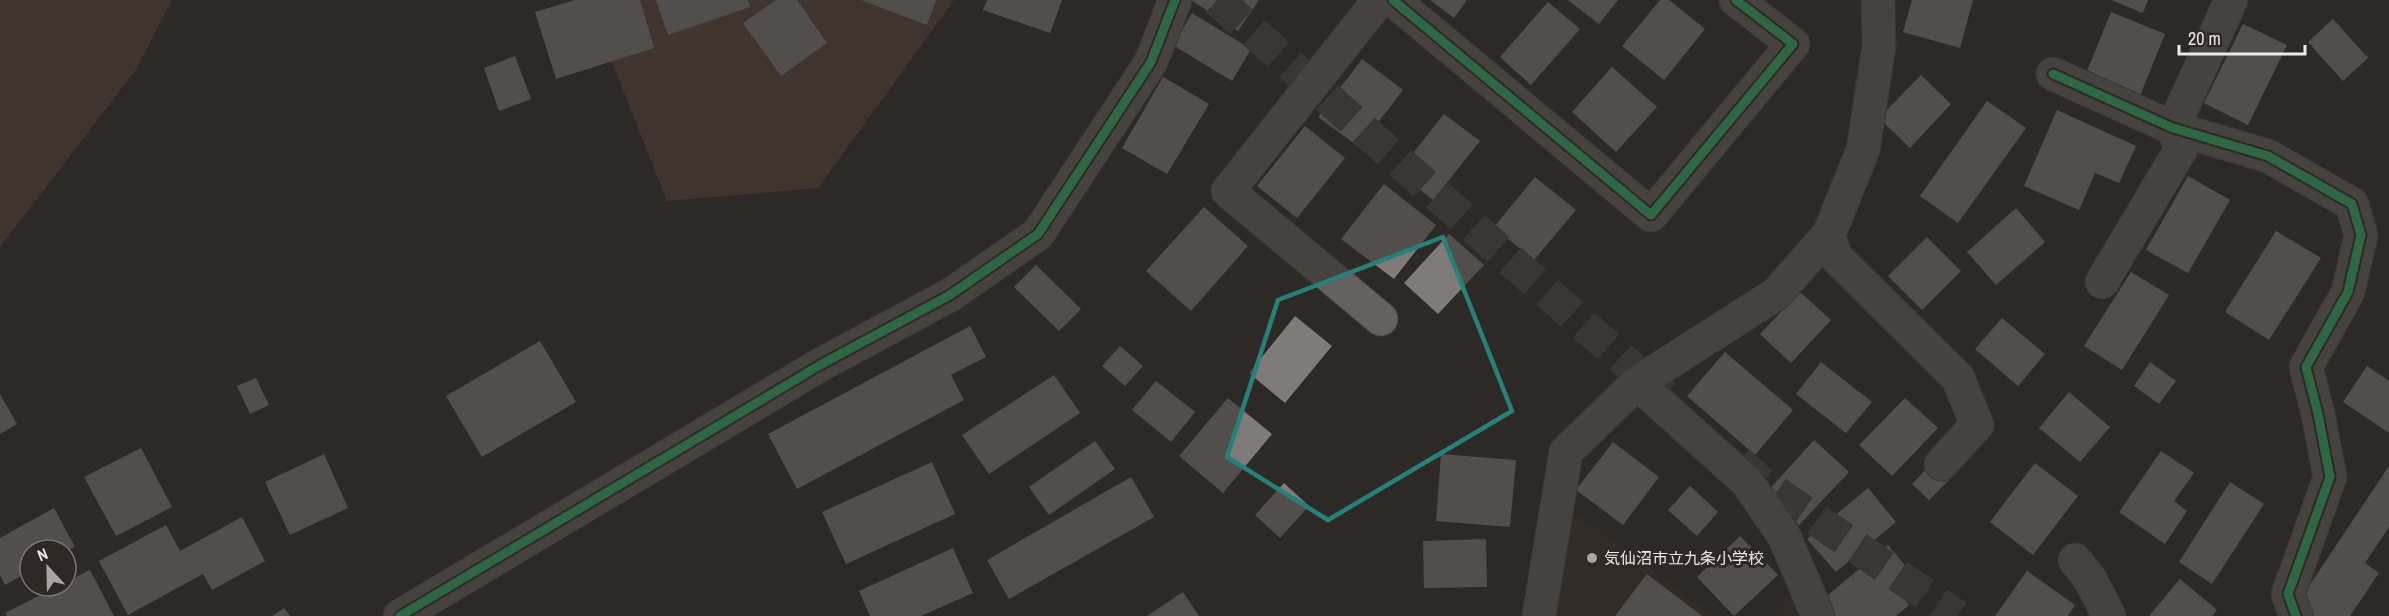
<svg xmlns="http://www.w3.org/2000/svg" width="2389" height="616" font-family="'Archivo Narrow','Noto Sans JP',sans-serif">
<style>
.built{fill:#3a2d27}
.green{fill:#564239}
.building{fill:#7e7b79}
.lines{fill:none;stroke-linecap:round;stroke-linejoin:round}
.highway-tunnel{stroke:#4a4644;stroke-width:33;stroke-dasharray:33 16;stroke-linecap:butt}
.minor-casing{stroke:#494544;stroke-width:35}
.minor{stroke:#646160;stroke-width:33}
.cycleway-casing{stroke:#302824;stroke-width:13}
.cycleway{stroke:#2db169;stroke-width:9}
.marked{fill:none;stroke:#25827a;stroke-width:4.5;stroke-linejoin:round}
.poi-dot{fill:#aba6a4;stroke:#302824;stroke-width:2}
.labels{text-anchor:middle;stroke-width:6;stroke-linejoin:round;paint-order:stroke}
.poi-label{font-size:16px;fill:#efe9e7;stroke:#302824;text-anchor:start}
</style>
<rect width="100%" height="100%" fill="#2d2927"/>
<path class="built" d="M 1558,500 L 1714,616 L 1539,616 Z
M 1803,582 L 1819,616 L 1773,616 Z"/>
<path class="green" d="M 0,0 L 172,0 L 135,71 L 0,247 Z
M 579,0 L 954,0 L 818,188 L 667,201 L 614,67 Z"/>
<path class="building" d="M 575,0 L 640,0 L 654,48 L 556,79 L 535,12 Z
M 656,0 L 748,0 L 750,7 L 668,35 Z
M 776,0 L 797,0 L 827,43 L 781,76 L 743,23 Z
M 861,0 L 936,0 L 927,25 Z
M 987,0 L 1062,0 L 1050,33 L 983,10 Z
M 1191,0 L 1259,0 L 1238,31 Z
M 1430,0 L 1467,0 L 1454,18 Z
M 1568,0 L 1618,0 L 1599,24 Z
M 1660,0 L 1669,0 L 1705,29 L 1664,80 L 1622,46 Z
M 1912,0 L 1973,0 L 1960,48 L 1903,32 Z
M 2111,0 L 2148,0 L 2143,13 Z
M 1548,2 L 1580,29 L 1531,85 L 1500,57 Z
M 2111,12 L 2165,34 L 2139,98 L 2085,76 Z
M 1192,13 L 1251,49 L 1232,81 L 1173,45 Z
M 2333,19 L 2368,58 L 2343,81 L 2308,42 Z
M 2243,24 L 2287,45 L 2248,125 L 2204,103 Z
M 515,56 L 531,99 L 499,111 L 484,68 Z
M 1362,59 L 1403,90 L 1359,147 L 1318,117 Z
M 1612,67 L 1657,107 L 1616,152 L 1572,112 Z
M 1921,75 L 1951,104 L 1910,148 L 1879,118 Z
M 1163,77 L 1209,104 L 1167,174 L 1122,148 Z
M 1987,101 L 2026,128 L 1958,223 L 1920,196 Z
M 2057,110 L 2136,146 L 2119,183 L 2095,173 L 2079,210 L 2024,186 Z
M 1444,114 L 1480,141 L 1433,200 L 1398,172 Z
M 1305,126 L 1345,158 L 1297,218 L 1257,186 Z
M 2188,176 L 2230,200 L 2188,273 L 2146,250 Z
M 1535,177 L 1576,210 L 1534,260 L 1494,227 Z
M 1384,184 L 1436,225 L 1394,279 L 1341,239 Z
M 1204,207 L 1248,246 L 1191,311 L 1146,271 Z
M 2016,208 L 2045,242 L 1996,285 L 1967,252 Z
M 2276,231 L 2321,258 L 2269,340 L 2225,312 Z
M 1449,234 L 1484,265 L 1438,314 L 1404,283 Z
M 1927,237 L 1961,271 L 1922,310 L 1888,276 Z
M 1036,265 L 1081,309 L 1059,331 L 1014,287 Z
M 2131,272 L 2169,295 L 2122,370 L 2084,346 Z
M 1800,292 L 1831,320 L 1791,363 L 1760,334 Z
M 1295,316 L 1332,346 L 1285,403 L 1249,373 Z
M 2002,318 L 2045,354 L 2018,386 L 1975,349 Z
M 970,326 L 986,357 L 951,375 L 964,400 L 797,489 L 768,434 Z
M 540,341 L 576,402 L 482,457 L 446,396 Z
M 1120,346 L 1143,366 L 1125,386 L 1102,366 Z
M 1725,352 L 1793,410 L 1755,455 L 1687,396 Z
M 1821,362 L 1872,402 L 1846,433 L 1796,394 Z
M 2150,362 L 2176,381 L 2159,404 L 2134,386 Z
M 2367,366 L 2389,381 L 2389,433 L 2343,402 Z
M 1054,375 L 1080,413 L 989,474 L 962,435 Z
M 256,378 L 269,405 L 250,414 L 237,386 Z
M 1156,381 L 1195,412 L 1171,442 L 1132,410 Z
M 2069,392 L 2110,427 L 2080,462 L 2039,428 Z
M 0,394 L 17,424 L 0,434 Z
M 1228,398 L 1272,434 L 1223,493 L 1179,456 Z
M 1905,398 L 1938,428 L 1892,476 L 1859,445 Z
M 1814,440 L 1849,472 L 1799,525 L 1765,494 Z
M 1095,441 L 1115,469 L 1049,515 L 1029,487 Z
M 1613,442 L 1659,477 L 1623,525 L 1576,490 Z
M 141,448 L 172,507 L 116,536 L 84,477 Z
M 2161,451 L 2194,473 L 2174,501 L 2187,511 L 2165,544 L 2119,512 Z
M 324,454 L 348,508 L 290,535 L 265,482 Z
M 1441,454 L 1516,460 L 1510,527 L 1436,521 Z
M 932,462 L 955,514 L 846,564 L 822,512 Z
M 1932,463 L 1949,480 L 1929,500 L 1912,484 Z
M 2035,463 L 2078,496 L 2033,555 L 1990,522 Z
M 2389,466 L 2389,527 L 2365,563 L 2379,573 L 2350,616 L 2314,616 L 2303,595 Z
M 1131,477 L 1154,517 L 1009,599 L 987,560 Z
M 2230,482 L 2264,504 L 2212,584 L 2179,562 Z
M 1284,483 L 1309,506 L 1280,538 L 1255,515 Z
M 1690,486 L 1718,512 L 1697,536 L 1668,510 Z
M 1868,488 L 1896,522 L 1836,572 L 1807,539 Z
M 54,508 L 75,547 L 66,551 L 30,550 L 30,571 L 5,585 L 0,575 L 0,538 Z
M 242,517 L 265,561 L 212,590 L 203,574 L 128,615 L 99,561 L 166,525 L 180,551 Z
M 1740,536 L 1778,575 L 1734,616 L 1697,577 Z
M 1486,539 L 1487,587 L 1424,588 L 1423,541 Z
M 1888,545 L 1908,569 L 1891,584 L 1909,605 L 1896,616 L 1833,616 L 1821,601 Z
M 953,548 L 973,593 L 921,616 L 870,616 L 859,591 Z
M 90,570 L 114,616 L 7,616 L 5,613 L 58,586 L 66,586 L 66,582 Z
M 2027,571 L 2075,605 L 2068,616 L 1995,616 Z
M 1647,574 L 1702,616 L 1615,616 Z
M 2180,579 L 2217,610 L 2212,616 L 2149,616 Z
M 1183,592 L 1199,616 L 1147,616 Z
M 284,608 L 290,616 L 272,616 Z"/>
<g class="lines">
<path class="highway-tunnel" d="M 1217,0 L 1664,396
M 1738,462 L 1761,482 L 1957,616"/>
<defs>
<path id="minor" d="M 1379,0 L 1228,191 L 1381,319
M 1393,0 L 1651,215 L 1793,44 L 1736,0
M 2053,74 L 2173,128 L 2268,156 L 2352,204 L 2361,235 L 2348,292 L 2306,367 L 2318,414 L 2330,477 L 2288,594 L 2296,616
M 1829,234 L 1835,256 L 1958,378 L 1977,425 L 1941,464
M 2102,282 L 2181,149 L 2173,128 L 2231,0
M 1637,383 L 1776,294 L 1829,234 L 1863,150 L 1879,46 L 1878,0
M 2075,560 L 2090,579 L 2109,616
M 400,616 L 820,365 L 950,295 L 1038,234 L 1151,62 L 1175,0
M 1539,616 L 1566,452 L 1637,383 L 1747,482 L 1784,536 L 1818,616"/>
</defs>
<use href="#minor" class="minor-casing"/>
<use href="#minor" class="minor"/>
<defs>
<path id="cycleway" d="M 1393,0 L 1651,215 L 1793,44 L 1736,0
M 2053,74 L 2173,128 L 2268,156 L 2352,204 L 2361,235 L 2348,292 L 2306,367 L 2318,414 L 2330,477 L 2288,594 L 2296,616
M 400,616 L 820,365 L 950,295 L 1038,234 L 1151,62 L 1175,0"/>
</defs>
<use href="#cycleway" class="cycleway-casing"/>
<use href="#cycleway" class="cycleway"/>
</g>
<path d="M0 0H2389V616H0ZM 1443,237 L 1512,411 L 1328,520 L 1227,457 L 1278,300 Z" fill="#2d2927" fill-opacity=".55" fill-rule="evenodd"/>
<path class="marked" d="M 1443,237 L 1512,411 L 1328,520 L 1227,457 L 1278,300 Z"/>
<circle class="poi-dot" cx="1592" cy="558" r="6"/>
<g class="labels">
<g class="poi-label">
<text x="1604" y="564">気仙沼市立九条小学校</text>
</g>
</g>
<g transform="translate(48 568) rotate(338)"><circle r="28" fill="#302824" stroke="#7c7572" stroke-width="1.5"/>
<path d="M0-4.5L10 22L0 15L-10 22Z" fill="#aba6a4"/>
<text y="-9" font-size="16" font-weight="bold" text-anchor="middle" fill="#efe9e7">N</text>
</g>
<path d="M2179 45v9h126v-9" fill="none" stroke="#efe9e7" stroke-width="3"/>
<text x="2188" y="45" font-size="18" fill="#efe9e7" stroke="#302824" stroke-width="4.5" paint-order="stroke">20 m</text>
</svg>
